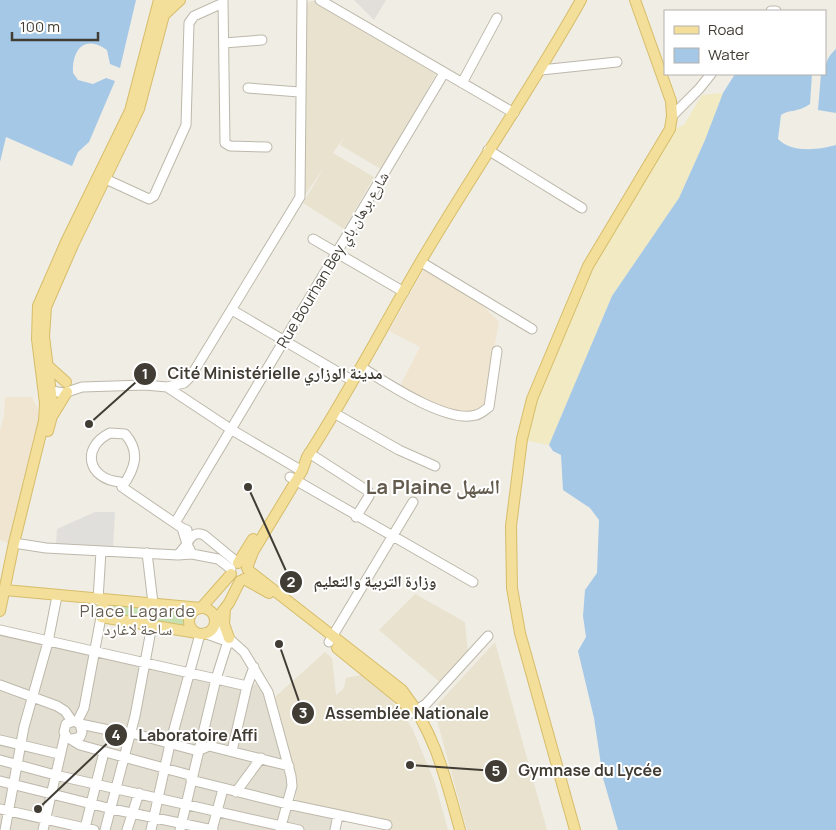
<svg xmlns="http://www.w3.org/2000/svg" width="836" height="830" font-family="Manrope,'Noto Naskh Arabic',sans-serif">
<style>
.residential{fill:#e3dfd2}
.commercial{fill:#f0e5d0}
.industrial{fill:#e2ded9}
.education{fill:#e8e2cf}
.green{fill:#c7e0b0}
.sand{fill:#f1eac2}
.parking{fill:#e1dfdc}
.water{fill:#a5c8e7}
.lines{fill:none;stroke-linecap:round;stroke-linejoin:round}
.minor-casing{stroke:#bdb8aa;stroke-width:11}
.major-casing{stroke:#d6bd6b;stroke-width:12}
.minor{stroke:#fff;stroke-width:9}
.major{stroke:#f3df99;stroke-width:10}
.labels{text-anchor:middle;stroke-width:4;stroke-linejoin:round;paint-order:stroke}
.street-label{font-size:15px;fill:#413d34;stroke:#fff}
.neighbourhood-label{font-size:16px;letter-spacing:1px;fill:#635b4d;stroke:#fff}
.district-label{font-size:20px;font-weight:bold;fill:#635b4d;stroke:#fff}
.leader{fill:none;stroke:#413d34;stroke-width:2}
.callout-dot{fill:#413d34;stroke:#fff;stroke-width:2}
.mark-label{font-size:15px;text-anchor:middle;font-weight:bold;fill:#fff}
.callout-label{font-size:16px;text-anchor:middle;font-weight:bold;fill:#413d34;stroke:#fff;stroke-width:4;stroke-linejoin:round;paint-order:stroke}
</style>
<rect width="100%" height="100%" fill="#f0ede4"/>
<path class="residential" d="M 0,632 L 249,688 L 261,680 L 289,766 L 287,804 L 339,816 L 336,830 L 0,830 Z"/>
<path class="commercial" d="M 425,268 L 479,302 L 499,322 L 483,410 L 452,412 L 420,399 L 400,386 L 420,347 L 389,331 Z
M 5,397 L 32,397 L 37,407 L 41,427 L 8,543 L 0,540 L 0,431 L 4,416 Z"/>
<path class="industrial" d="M 354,0 L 386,0 L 374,20 Z"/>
<path class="education" d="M 310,1 L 315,1 L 436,74 L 403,135 L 381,169 L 340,145 L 344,137 L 333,153 L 374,177 L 344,229 L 303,203 L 324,168 L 305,195 L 307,5 Z
M 415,594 L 465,622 L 468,654 L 442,684 L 379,630 Z
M 495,642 L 524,747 L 547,830 L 467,830 L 435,713 L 437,705 Z
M 325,652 L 332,658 L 336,695 L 344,688 L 346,678 L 361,675 L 388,697 L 401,711 L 413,730 L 435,783 L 448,830 L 388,830 L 389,823 L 295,803 L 297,780 L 275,697 Z"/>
<path class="green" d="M 113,605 L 187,609 L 184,618 L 185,627 L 111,615 Z"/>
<path class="sand" d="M 723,93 L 705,140 L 679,198 L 612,296 L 549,445 L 523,440 L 533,401 L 596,252 L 671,130 L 684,125 L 702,95 Z"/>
<path class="parking" d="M 95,512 L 115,512 L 113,548 L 56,544 L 57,529 Z"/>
<path class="water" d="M 0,0 L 136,0 L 120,68 L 110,64 L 107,50 C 84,34 72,50 73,73 L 78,80 L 93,84 L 106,78 L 115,81 L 89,142 L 78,152 L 72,166 L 6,137 L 0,162 Z
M 836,49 L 836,113 L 818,110 L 821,74 L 825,74 C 825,63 828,56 836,49 Z
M 735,74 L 812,74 L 810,104 C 797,113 790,109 781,115 L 778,139 C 791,153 819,150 836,145 L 836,830 L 618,830 L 603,778 L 594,718 L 578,651 L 586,637 L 583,616 L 585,590 L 597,573 L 599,520 L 590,508 L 563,490 L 561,455 L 553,451 L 549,445 L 612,296 L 679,198 L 705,140 L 723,93 Z"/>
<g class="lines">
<defs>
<path id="minor" d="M 223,0 L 225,143 L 230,146 L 267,147
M 320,0 L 514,113
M 771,11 L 776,11
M 224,43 L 262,40
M 541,70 L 617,62
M 462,83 L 497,18
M 248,88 L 299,92
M 672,116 L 699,89 L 711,74
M 488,150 L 582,208
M 99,176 L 149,199 L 154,196 L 186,125 L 189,23 L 194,16 L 223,3
M 313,239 L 404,292
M 421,262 L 532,329
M 232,310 L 353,381
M 361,367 C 385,382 447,424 476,415 C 481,414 486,409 489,407 L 497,351
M 167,387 L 232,430 L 302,471
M 45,390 L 64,393 L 82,387 L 145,385 L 167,387 L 184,383 L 191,376 L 300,197 L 302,0
M 334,413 L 399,450 L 435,466
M 309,453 L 368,491 L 369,496 L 356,517
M 290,477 L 473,582
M 122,487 C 135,469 141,452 125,434 L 110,433 C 81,447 87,479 120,482 L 122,487 L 182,528
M 175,523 L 444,73
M 187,530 L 182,528 L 187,544 L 178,555 L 192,554
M 14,543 L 46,548 L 178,555
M 147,553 L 153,603
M 231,569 L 218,559 L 192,554 L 187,544 C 190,537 195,531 204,535 L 238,563
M 98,600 L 101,551
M 214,625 L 244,652 L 268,692 L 291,776 L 292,786 L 280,830
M 0,630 L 247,686
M 204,633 L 232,643
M 329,642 L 413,502
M 0,685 L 57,706 L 65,711 L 72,721
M 412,713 L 426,704 L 488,636
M 77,722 L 84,708 L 101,617
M 80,724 L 128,734 L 135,734 L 198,751 L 209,746 L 289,766
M 72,739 L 80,737 L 82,732 L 80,724 L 74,721 L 66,724 L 64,732 L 67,737 L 80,745 L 193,776
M 0,740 L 59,754
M 232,751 L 247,686 L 254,667
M 0,760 L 55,775 L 299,830
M 191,780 L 287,804 L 387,825
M 0,781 L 112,809 L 213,830
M 236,792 L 261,758
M 0,809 L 94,830
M 85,828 L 104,752
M 5,830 L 24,727 L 48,642 L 57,596
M 43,830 L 65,735
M 105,830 L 135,716 L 152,625
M 127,830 L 139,793
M 151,830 L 170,744 L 200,634
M 180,830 L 216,679 L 229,638
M 212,830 L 223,789
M 335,830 L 338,815"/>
<path id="major" d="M 165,14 L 180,0
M 48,366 L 66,382
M 53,415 L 67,392
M 48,431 L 52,416 L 52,402 L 44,336 L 46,307 L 73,245 L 139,109 L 168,0
M 238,563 L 253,539
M 247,568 L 253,552 L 302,471 L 307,457 C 348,394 383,326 421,261 C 473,173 531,89 581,0
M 248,570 L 402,690 C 435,732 446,780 460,830
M 244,579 L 269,593
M 5,590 L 201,608 L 231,574
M 104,600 L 101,617 L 197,633
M189 621a13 13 0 1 1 26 0a13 13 0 1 1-26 0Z
M 225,609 L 224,624 L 229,638
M 0,611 L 14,543 L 44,421 L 45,403 L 37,339 L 38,306 L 66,242 L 130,111 L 159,0
M 215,621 L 229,603 L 240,581
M 337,648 L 401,700 L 408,708
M 575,830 L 520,633 L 512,588 L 511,526 L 522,439 L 532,399 L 588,266 L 670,129 L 672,116 L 671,101 L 635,0"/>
</defs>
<use href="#minor" class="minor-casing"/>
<use href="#major" class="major-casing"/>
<use href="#minor" class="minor"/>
<use href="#major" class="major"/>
</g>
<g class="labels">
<g class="street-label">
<text transform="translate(333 260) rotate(-59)" y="5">Rue Bourhan Bey شارع برهان باي</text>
</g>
<g class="neighbourhood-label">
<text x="138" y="617">Place Lagarde<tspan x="138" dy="18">ساحة لاغارد</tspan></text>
</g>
<g class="district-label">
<text x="433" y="494">La Plaine السهل</text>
</g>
</g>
<path class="leader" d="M89 424L145 374M248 487L291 582M279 644L303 713M38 809L116 735M410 765L496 771"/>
<g class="callout-dot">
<circle cx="89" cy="424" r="5"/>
<circle cx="248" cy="487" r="5"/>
<circle cx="279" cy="644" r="5"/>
<circle cx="38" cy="809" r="5"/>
<circle cx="410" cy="765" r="5"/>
<circle cx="145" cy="374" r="12"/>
<circle cx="291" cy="582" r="12"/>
<circle cx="303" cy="713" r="12"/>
<circle cx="116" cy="735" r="12"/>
<circle cx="496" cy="771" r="12"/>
</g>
<g class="mark-label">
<text x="145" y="379">1</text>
<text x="291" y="587">2</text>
<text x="303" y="718">3</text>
<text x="116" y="740">4</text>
<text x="496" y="776">5</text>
</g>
<g class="callout-label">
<text x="275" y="379">Cité Ministérielle مدينة الوزاري</text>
<text x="375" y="587">وزارة التربية والتعليم</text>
<text x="407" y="719">Assemblée Nationale</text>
<text x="198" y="741">Laboratoire Affi</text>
<text x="590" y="776">Gymnase du Lycée</text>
</g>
<rect x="664" y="10" width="162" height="65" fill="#ffffff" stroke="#b3b1ae"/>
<rect x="674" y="26" width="25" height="8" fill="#f3df99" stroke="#b3b1ae"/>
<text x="708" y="35" font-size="15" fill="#413d34">Road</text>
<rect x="674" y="48" width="25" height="15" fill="#a5c8e7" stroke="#b3b1ae"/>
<text x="708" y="60" font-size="15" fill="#413d34">Water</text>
<path d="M12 32v8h86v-8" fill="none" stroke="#413d34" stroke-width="2.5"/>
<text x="20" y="32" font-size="15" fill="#413d34" stroke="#ffffff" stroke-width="4" paint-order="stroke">100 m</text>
</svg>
